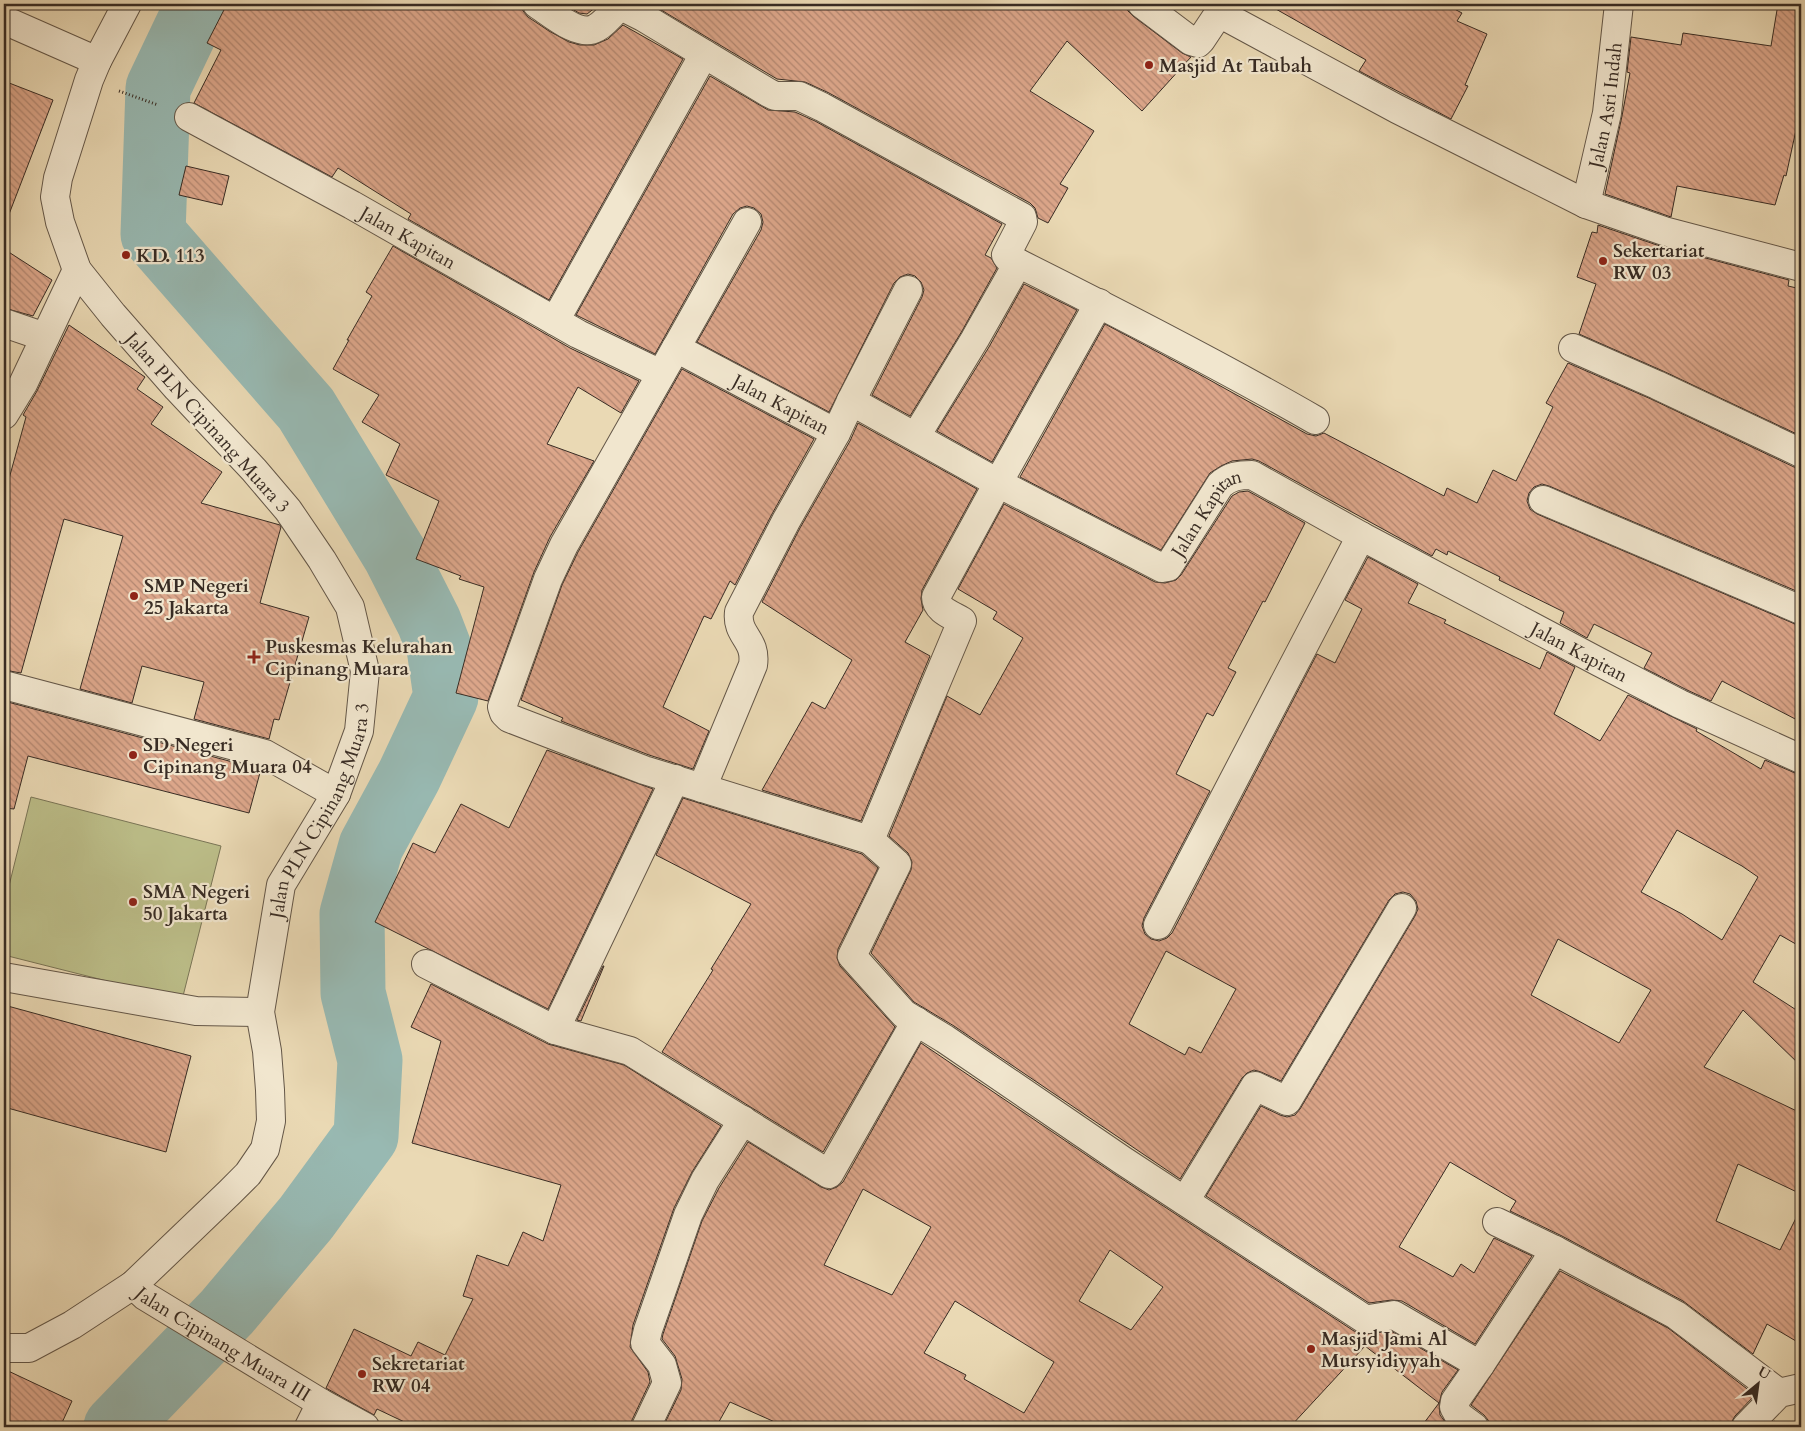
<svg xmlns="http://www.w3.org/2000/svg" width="1805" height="1431" font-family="Cardo,serif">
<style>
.pitch{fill:#bcbe89;stroke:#7a7556}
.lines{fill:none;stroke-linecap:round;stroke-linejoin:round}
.river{stroke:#98b9b2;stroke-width:65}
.building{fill:url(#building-back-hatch);stroke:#382c24;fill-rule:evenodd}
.minor-casing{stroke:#645748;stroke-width:30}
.path{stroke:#382c24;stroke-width:3;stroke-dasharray:1 2.5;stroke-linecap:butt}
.minor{stroke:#f1e6ce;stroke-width:28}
.poi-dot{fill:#8f2418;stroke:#f1e6ce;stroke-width:2}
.labels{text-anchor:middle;stroke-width:4.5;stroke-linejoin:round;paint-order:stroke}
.poi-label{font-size:19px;font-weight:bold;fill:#382c24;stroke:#f1e6ce;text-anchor:start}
.street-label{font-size:19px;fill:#382c24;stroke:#f1e6ce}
</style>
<defs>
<pattern id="building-back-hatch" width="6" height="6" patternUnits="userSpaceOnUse" patternTransform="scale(1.25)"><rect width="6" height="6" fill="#dca68a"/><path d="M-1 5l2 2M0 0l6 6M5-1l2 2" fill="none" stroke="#b38771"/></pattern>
</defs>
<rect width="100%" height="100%" fill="#ead9b4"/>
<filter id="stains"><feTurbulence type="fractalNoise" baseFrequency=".004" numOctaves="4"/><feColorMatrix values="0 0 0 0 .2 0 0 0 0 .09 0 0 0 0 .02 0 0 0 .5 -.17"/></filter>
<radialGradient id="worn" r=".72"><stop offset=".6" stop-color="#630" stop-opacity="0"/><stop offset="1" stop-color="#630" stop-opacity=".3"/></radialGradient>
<path class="pitch" d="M 31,797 L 221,846 L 182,1000 L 4,955 L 4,906 Z"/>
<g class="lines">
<path class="river" d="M 116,1427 L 227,1312 L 306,1218 L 366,1136 L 370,1060 L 353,993 L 352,914 L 371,846 L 409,776 L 446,697 L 439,648 L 429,622 L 395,555 L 306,409 L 153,234 L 158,88 L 198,4"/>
</g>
<path class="building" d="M 227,4 L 522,4 L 523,11 L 528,17 L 549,31 L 569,42 L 580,45 L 594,45 L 608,39 L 623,25 L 683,59 L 549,300 L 408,219 L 411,214 L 338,168 L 332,177 L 194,103 L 221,50 L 207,43 Z
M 564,4 L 600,4 L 587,14 L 579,13 Z
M 651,4 L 1127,4 L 1128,11 L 1133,16 L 1182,53 L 1191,57 L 1142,111 L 1067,41 L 1030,91 L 1094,131 L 1060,184 L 1068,188 L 1048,223 L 1038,218 L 1035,208 L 1030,203 L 829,93 L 805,82 L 777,79 Z
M 1267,4 L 1445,4 L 1462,13 L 1457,21 L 1487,34 L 1465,85 L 1468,86 L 1451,119 L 1359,71 L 1366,60 Z
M 1778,4 L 1801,4 L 1801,107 L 1786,176 L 1784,175 L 1775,205 L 1677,186 L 1671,217 L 1605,194 L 1622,116 L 1630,73 L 1627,72 L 1631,37 L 1681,45 L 1683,33 L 1771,46 Z
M 710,76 L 768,110 L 795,112 L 815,121 L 1002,224 L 985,255 L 991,258 L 997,268 L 962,331 L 910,416 L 872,395 L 922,297 L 924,290 L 921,282 L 915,276 L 908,274 L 900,277 L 894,283 L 829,412 L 697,342 L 761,230 L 763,222 L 761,214 L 754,208 L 747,206 L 740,208 L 733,214 L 655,354 L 576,315 Z
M 4,81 L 53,100 L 6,222 L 4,221 Z
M 186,166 L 229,176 L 222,205 L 179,195 Z
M 1598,225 L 1660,246 L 1789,280 L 1788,286 L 1801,289 L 1801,436 L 1663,371 L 1579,334 L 1596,284 L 1577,277 L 1592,232 L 1597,233 Z
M 393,246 L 570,348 L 639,381 L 621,413 L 578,387 L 547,444 L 594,461 L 550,537 L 534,572 L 488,701 L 456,693 L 484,587 L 459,579 L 461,576 L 416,559 L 439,501 L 386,475 L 400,444 L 362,422 L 379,395 L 333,369 L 349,340 L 347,340 L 372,296 L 366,292 Z
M 4,249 L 52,280 L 33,316 L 4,308 Z
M 1024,284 L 1077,310 L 992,462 L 937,431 L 989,347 Z
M 1105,324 L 1197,373 L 1307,434 L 1316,436 L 1324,433 L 1444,496 L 1447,488 L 1477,503 L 1493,470 L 1516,481 L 1553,407 L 1546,403 L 1568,363 L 1651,399 L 1794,467 L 1801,468 L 1801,593 L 1549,486 L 1542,484 L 1534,487 L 1529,493 L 1527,501 L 1530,509 L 1537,514 L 1795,624 L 1801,625 L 1801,722 L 1722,681 L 1711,701 L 1687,690 L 1644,668 L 1652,653 L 1594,624 L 1587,638 L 1560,623 L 1564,612 L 1499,580 L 1500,577 L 1448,551 L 1447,555 L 1436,549 L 1432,556 L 1259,461 L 1252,459 L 1232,461 L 1221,466 L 1210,473 L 1161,550 L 1020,477 Z
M 69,325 L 145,377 L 137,389 L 163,407 L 151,424 L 222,472 L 201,503 L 280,525 L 281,527 L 260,603 L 309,617 L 279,720 L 274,719 L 269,739 L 194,719 L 204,682 L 142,666 L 132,703 L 80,689 L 123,536 L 64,519 L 21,673 L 4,670 L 4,497 L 26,417 L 23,415 L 37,391 Z
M 682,369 L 814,439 L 772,514 L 735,585 L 730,581 L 711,619 L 704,616 L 663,707 L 709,731 L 693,769 L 649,755 L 561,721 L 563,718 L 521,700 L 562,585 L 578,552 Z
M 858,423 L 977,489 L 922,590 L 921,599 L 923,610 L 905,642 L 930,656 L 861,821 L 762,790 L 812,702 L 825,709 L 852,660 L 762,602 L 800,528 L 850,441 Z
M 1248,491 L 1305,523 L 1265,602 L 1263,601 L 1228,668 L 1236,672 L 1213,716 L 1207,713 L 1176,774 L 1210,791 L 1144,918 L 1142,926 L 1145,934 L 1151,939 L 1159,941 L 1167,938 L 1172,933 L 1317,654 L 1335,663 L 1362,609 L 1345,600 L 1368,557 L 1418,584 L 1408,603 L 1446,620 L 1444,623 L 1540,669 L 1547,652 L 1575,667 L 1554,714 L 1600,741 L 1628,695 L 1697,729 L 1696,731 L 1761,769 L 1765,760 L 1795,773 L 1801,774 L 1801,947 L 1780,935 L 1753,982 L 1801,1013 L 1801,1066 L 1743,1010 L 1704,1067 L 1801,1113 L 1801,1194 L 1738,1164 L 1716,1221 L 1780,1250 L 1801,1208 L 1801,1344 L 1767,1324 L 1753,1354 L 1683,1301 L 1562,1236 L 1510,1211 L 1516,1201 L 1450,1162 L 1399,1247 L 1453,1277 L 1461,1264 L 1474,1273 L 1494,1238 L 1532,1256 L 1475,1344 L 1402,1301 L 1392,1300 L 1369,1303 L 1206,1196 L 1261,1106 L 1280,1115 L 1287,1117 L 1295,1115 L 1300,1109 L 1415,916 L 1418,909 L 1416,901 L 1410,894 L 1403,892 L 1395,894 L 1389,900 L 1281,1081 L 1261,1072 L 1254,1070 L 1247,1073 L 1242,1078 L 1180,1179 L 954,1026 L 914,1002 L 871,953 L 911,870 L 912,862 L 908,853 L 889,836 L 947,696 L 980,715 L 1023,638 L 993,619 L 997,612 L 958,589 L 1004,504 L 1155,582 L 1165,583 L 1176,580 L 1181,575 L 1232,496 L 1239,492 ZM 1677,830 L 1742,866 L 1758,877 L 1722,940 L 1682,914 L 1641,892 ZM 1558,939 L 1651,990 L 1619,1043 L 1531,995 ZM 1166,951 L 1236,989 L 1201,1053 L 1189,1047 L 1185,1055 L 1129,1024 Z
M 4,701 L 259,769 L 261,769 L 249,813 L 28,756 L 14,809 L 4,808 Z
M 547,750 L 653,789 L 548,1009 L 375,922 L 413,843 L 435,853 L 461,804 L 509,828 Z
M 683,798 L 862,854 L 878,868 L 838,949 L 837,958 L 840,966 L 895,1027 L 823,1152 L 662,1052 L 713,970 L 711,969 L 751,904 L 656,855 Z
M 603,966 L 604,966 L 581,1021 L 577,1020 Z
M 431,984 L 548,1044 L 624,1065 L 721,1126 L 692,1172 L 674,1208 L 633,1325 L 630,1347 L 648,1372 L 650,1382 L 632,1420 L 631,1427 L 415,1427 L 377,1409 L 374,1415 L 326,1388 L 354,1329 L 411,1356 L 418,1342 L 445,1355 L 473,1299 L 463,1296 L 477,1255 L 508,1266 L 523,1232 L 543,1241 L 561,1185 L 412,1143 L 441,1041 L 411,1027 Z
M 4,1005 L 191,1056 L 166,1152 L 4,1107 Z
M 921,1043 L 1113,1173 L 1354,1331 L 1367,1334 L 1391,1331 L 1458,1370 L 1442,1392 L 1439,1404 L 1440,1415 L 1449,1427 L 1421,1427 L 1439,1403 L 1365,1346 L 1290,1427 L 786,1427 L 730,1402 L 716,1427 L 663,1427 L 681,1390 L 682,1379 L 675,1356 L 662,1339 L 663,1334 L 702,1221 L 719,1188 L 748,1142 L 821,1187 L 829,1190 L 837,1187 L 843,1182 ZM 863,1189 L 931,1227 L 892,1295 L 824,1265 ZM 1110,1250 L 1163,1287 L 1131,1330 L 1079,1301 ZM 955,1301 L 1054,1362 L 1024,1413 L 964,1379 L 966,1375 L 924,1353 Z
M 1560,1271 L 1668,1328 L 1755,1395 L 1735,1416 L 1731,1423 L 1731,1427 L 1489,1427 L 1488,1420 L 1484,1415 L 1471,1405 Z
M 4,1369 L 72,1401 L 60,1427 L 4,1427 Z
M 1774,1421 L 1783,1427 L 1768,1427 Z"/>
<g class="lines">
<defs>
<g id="minor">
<path d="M 537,4 C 551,13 579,38 596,28 C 605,23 613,13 619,6"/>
<path d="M 617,4 L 643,17 L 769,93 L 775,96 L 799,96 L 822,107 L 1022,217 L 1023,222 L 1006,255 L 1008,258 L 1018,263 L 975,339 L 916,436"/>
<path d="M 1142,4 L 1191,41 L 1198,43 L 1201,40 L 1219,13 L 1397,109 L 1586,204 L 1664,231 L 1801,267"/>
<path d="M 4,20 L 97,61"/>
<path id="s1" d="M 189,117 L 352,205 L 578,334 L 661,374"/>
<path id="s2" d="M 1586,204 L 1607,113 L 1619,4"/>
<path d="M 1018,263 C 1118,313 1218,364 1315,420"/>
<path d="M 1099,303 L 998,483 L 936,597 C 936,610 952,615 962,621 L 870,840 L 897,864 L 852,956 L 904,1014 L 945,1039 L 1122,1160 L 1363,1318 L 1369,1319 L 1394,1315 L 1480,1365 L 1455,1401 L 1454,1407 L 1459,1416 L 1474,1427"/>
<path d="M 555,321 L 704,54"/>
<path d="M 4,323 L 45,337"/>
<path d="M 676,348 L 747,222"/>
<path d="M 1573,348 L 1657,385 L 1801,453"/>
<path d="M 851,401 L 908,290"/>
<path d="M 4,415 L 23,384 L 77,270"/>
<path d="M 1543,500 L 1801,610"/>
<path d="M 4,685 L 265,754 L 336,794"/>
<path d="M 702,788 L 753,665 C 757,639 736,636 739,612 L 786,521 L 836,433"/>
<path id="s3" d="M 870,840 L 644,770 L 509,718 L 504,713 L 502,707 L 548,579 L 564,545 L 676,348 L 836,433 L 851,401 L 998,483 L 1162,568 L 1168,567 L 1220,485 C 1230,476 1239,475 1252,475 L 1361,536 L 1599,662 L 1680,704 L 1801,759"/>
<path d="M 1158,925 L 1361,536"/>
<path d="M 426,964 L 555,1030 L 630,1051 L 829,1174 L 916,1021"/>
<path d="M 4,977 L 196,1011 L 260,1012"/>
<path d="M 555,1030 L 675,779"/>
<path d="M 1185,1201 L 1255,1086 L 1287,1101 L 1402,908"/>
<path d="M 1497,1222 L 1555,1250 L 1676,1315 L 1779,1393"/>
<path id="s4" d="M 133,1285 L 145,1296 L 321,1403 L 365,1427"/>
<path id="s5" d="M 4,1348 L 29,1348 L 72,1325 L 133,1285 L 230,1192 L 248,1174 L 265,1149 L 271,1121 L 270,1090 L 267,1051 L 260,1012 L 281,885 L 336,794 L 359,731 L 365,671 L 350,607 L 322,560 L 288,510 L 254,470 L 177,388 L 113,315 L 77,270 L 60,222 L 55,197 L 58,178 L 89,80 L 97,61 L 127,4"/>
<path d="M 1480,1365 L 1555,1250"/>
<path d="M 309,1427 L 321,1403"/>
<path d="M 646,1427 L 667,1383 L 662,1365 L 645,1343 L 648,1330 L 688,1215 L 705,1180 L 743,1120"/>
<path d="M 1746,1427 L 1779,1393 L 1801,1388"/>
</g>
</defs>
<use href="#minor" class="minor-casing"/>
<path class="path" d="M 119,91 L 158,105"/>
<use href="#minor" class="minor"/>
</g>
<g class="poi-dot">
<circle cx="1149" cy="65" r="5"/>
<circle cx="126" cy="255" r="5"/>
<circle cx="1603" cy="261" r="5"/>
<circle cx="134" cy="596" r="5"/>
<path d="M251.5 649.5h5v5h5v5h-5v5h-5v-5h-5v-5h5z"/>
<circle cx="133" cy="755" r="5"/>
<circle cx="133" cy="902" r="5"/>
<circle cx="1311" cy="1349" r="5"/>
<circle cx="362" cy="1374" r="5"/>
</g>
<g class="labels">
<g class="poi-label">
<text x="1159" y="72">Masjid At Taubah</text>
<text x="1613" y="257">Sekertariat<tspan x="1613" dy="22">RW 03</tspan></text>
<text x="136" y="262">KD. 113</text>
<text x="144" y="592">SMP Negeri<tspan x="144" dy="22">25 Jakarta</tspan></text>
<text x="265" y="653">Puskesmas Kelurahan<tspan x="265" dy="22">Cipinang Muara</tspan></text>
<text x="143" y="751">SD Negeri<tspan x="143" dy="22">Cipinang Muara 04</tspan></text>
<text x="143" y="898">SMA Negeri<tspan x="143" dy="22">50 Jakarta</tspan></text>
<text x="1321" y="1345">Masjid Jami Al<tspan x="1321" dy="22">Mursyidiyyah</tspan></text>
<text x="372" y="1370">Sekretariat<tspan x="372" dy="22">RW 04</tspan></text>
</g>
<g class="street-label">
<text dy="7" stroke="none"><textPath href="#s2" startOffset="101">Jalan Asri Indah</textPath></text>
<text dy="7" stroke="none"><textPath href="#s1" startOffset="250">Jalan Kapitan</textPath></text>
<text dy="7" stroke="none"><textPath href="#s3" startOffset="914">Jalan Kapitan</textPath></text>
<text transform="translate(208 422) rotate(48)" y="7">Jalan PLN Cipinang Muara 3</text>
<text dy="7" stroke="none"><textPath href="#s3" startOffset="1438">Jalan Kapitan</textPath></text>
<text dy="7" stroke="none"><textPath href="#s3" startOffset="1874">Jalan Kapitan</textPath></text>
<text dy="7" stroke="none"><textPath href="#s5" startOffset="688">Jalan PLN Cipinang Muara 3</textPath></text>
<text dy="7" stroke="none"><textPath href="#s4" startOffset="108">Jalan Cipinang Muara III</textPath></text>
</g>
</g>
<rect width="1805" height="1431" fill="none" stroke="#ead9b4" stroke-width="20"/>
<rect x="5" y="5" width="1795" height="1421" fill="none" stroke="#382c24" stroke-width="2.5"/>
<rect x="10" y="10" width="1785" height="1411" fill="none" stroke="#382c24"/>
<g transform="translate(1758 1384) rotate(29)" stroke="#f1e6ce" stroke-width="4" paint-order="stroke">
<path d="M0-4L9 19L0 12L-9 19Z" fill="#382c24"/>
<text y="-8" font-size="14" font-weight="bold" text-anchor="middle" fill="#382c24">U</text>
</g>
<rect width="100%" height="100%" filter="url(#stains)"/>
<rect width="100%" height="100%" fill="url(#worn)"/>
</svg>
